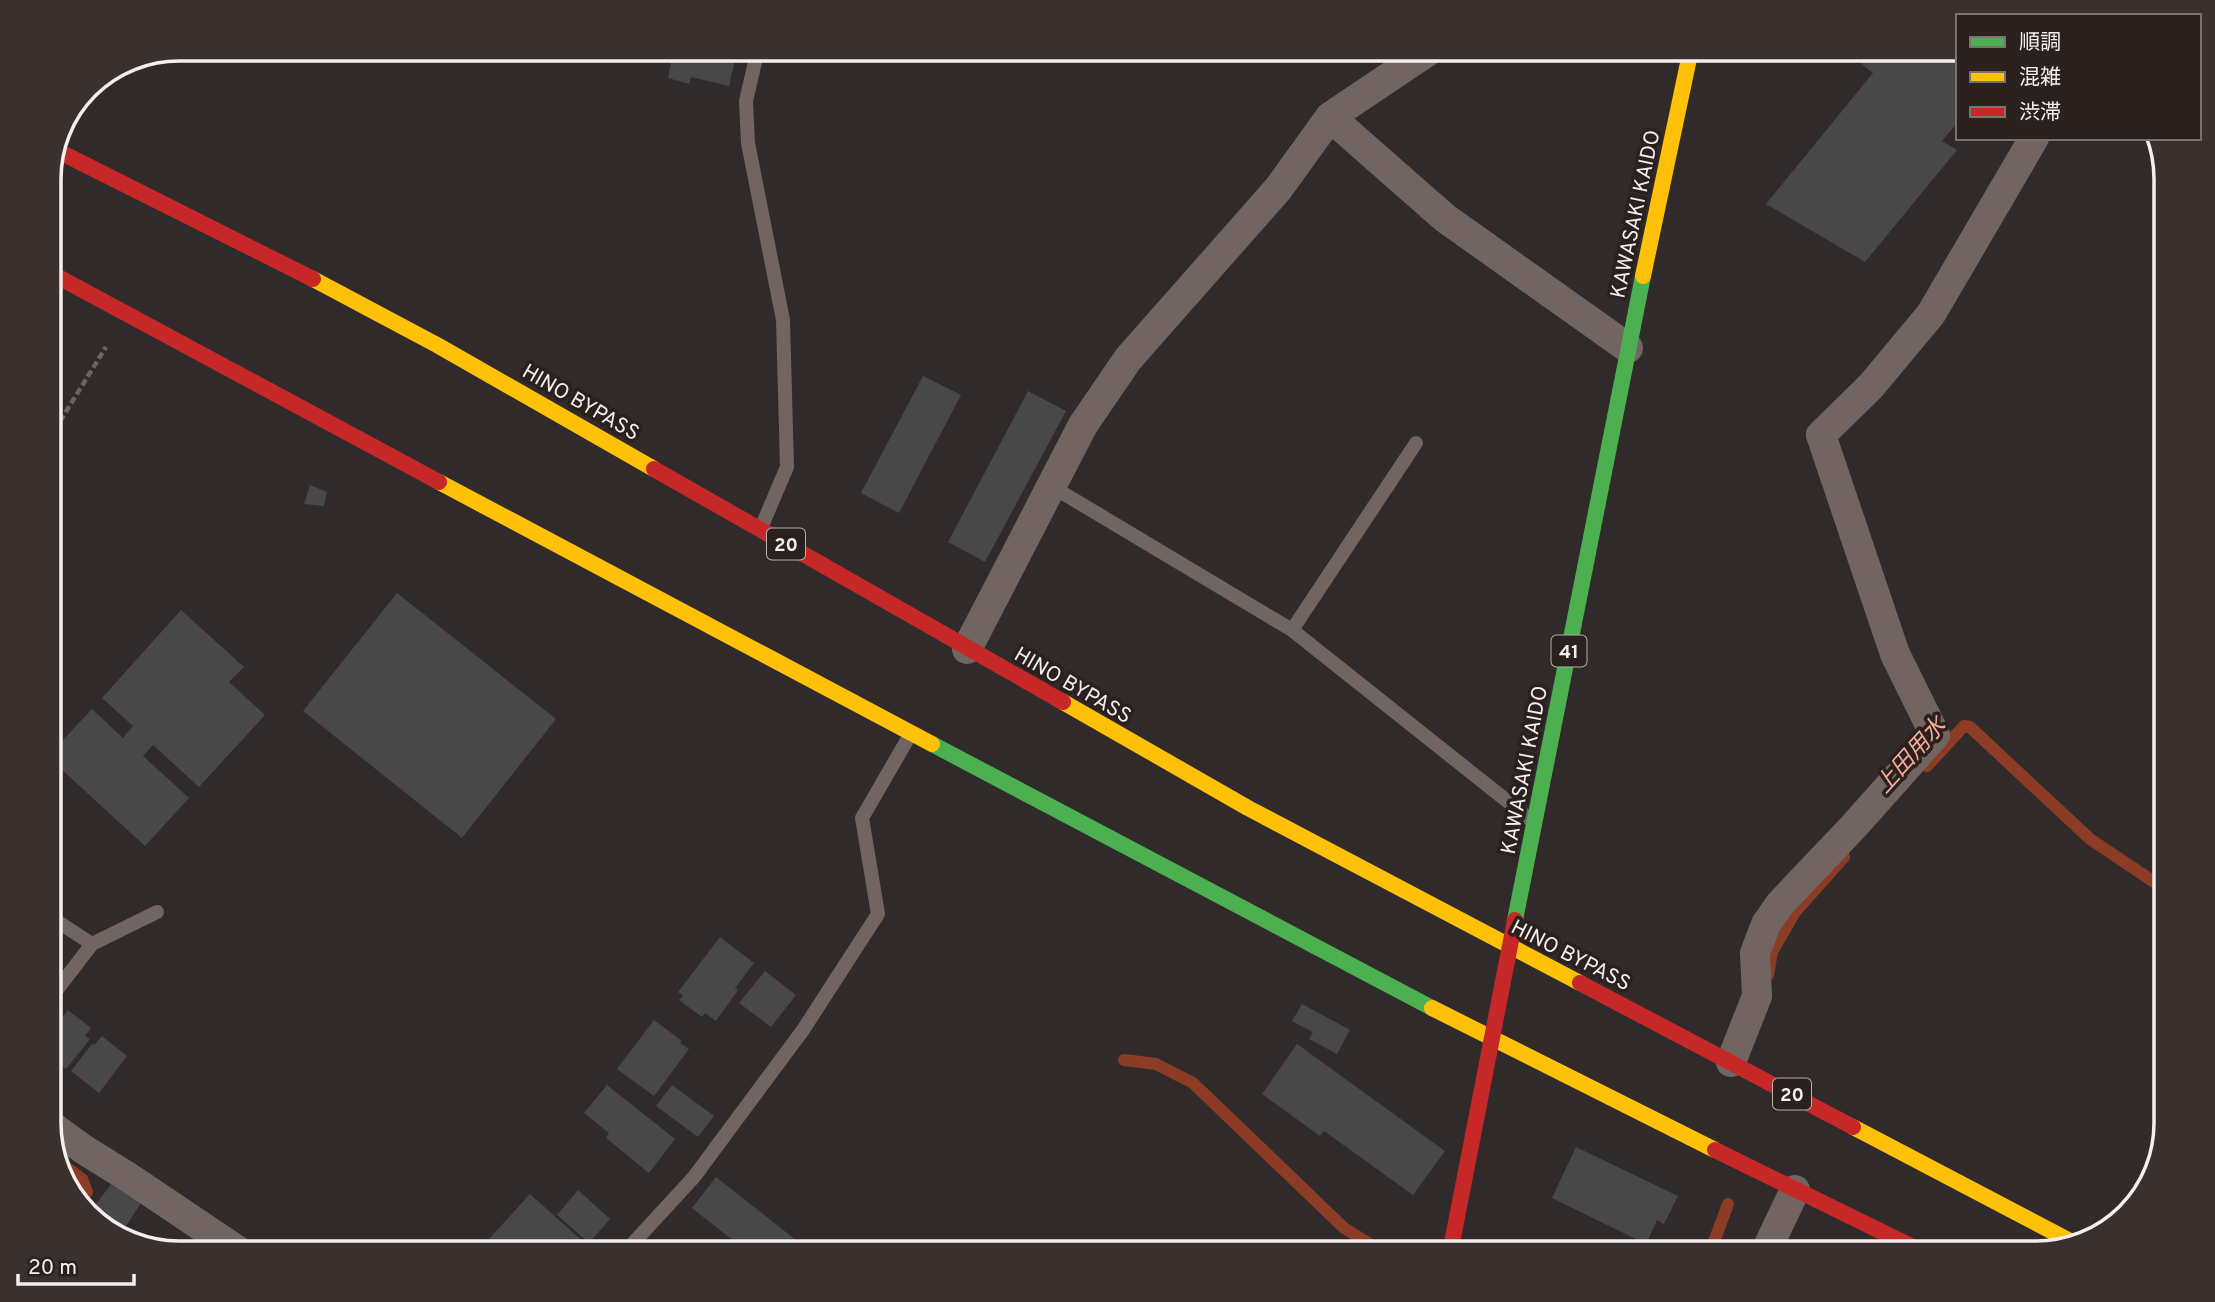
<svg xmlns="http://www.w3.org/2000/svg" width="2215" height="1302" font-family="Overpass,'Noto Sans JP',sans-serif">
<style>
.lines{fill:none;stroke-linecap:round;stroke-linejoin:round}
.stream{stroke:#8c3b24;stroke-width:12}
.building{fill:#484848}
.path{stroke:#6c6361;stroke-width:4.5;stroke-dasharray:7 3.5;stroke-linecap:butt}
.lane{stroke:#726561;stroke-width:14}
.street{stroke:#726561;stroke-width:30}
.fast{stroke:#4caf50;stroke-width:16}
.slow{stroke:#ffc107;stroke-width:16}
.jam{stroke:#c62828;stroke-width:16}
.labels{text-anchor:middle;stroke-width:7;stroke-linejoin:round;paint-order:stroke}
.shield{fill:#2a201d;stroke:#b8b0ae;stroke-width:2}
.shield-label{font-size:19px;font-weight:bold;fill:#f5eeec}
.street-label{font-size:21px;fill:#f5eeec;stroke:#2a201d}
.water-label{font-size:23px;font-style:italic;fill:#f6ab96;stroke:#2a201d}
.rim{fill:none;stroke:#f5eeec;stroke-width:3.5}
</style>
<rect width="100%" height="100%" fill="#302b2a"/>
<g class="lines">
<path class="stream" d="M 1927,766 L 1964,726 L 1970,727 L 2090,839 L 2166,890
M 1768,975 L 1772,952 L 1795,912 L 1844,857
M 1124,1060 L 1156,1064 L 1193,1083 L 1344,1228 L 1384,1253
M 58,1161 L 82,1179 L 87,1192 L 79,1200
M 1706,1253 L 1715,1239 L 1728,1204"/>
</g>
<path class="building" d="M 674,49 L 707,49 L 736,56 L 729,86 L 691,77 L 689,84 L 668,78 Z
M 1843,49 L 1958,49 L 1958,122 L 1942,141 L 1957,150 L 1865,262 L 1766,204 L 1873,73 Z
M 923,376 L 961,395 L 899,513 L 861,493 Z
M 1028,391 L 1066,411 L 985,562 L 948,542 Z
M 310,485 L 327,492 L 324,506 L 304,504 Z
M 397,593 L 556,719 L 462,838 L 303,711 Z
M 181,610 L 244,667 L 229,682 L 265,715 L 199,787 L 153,745 L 143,756 L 189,798 L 145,846 L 49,758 L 49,755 L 92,709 L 123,738 L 133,726 L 102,698 Z
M 720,937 L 754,963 L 735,988 L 738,990 L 716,1021 L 705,1013 L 702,1017 L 679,1000 L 683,996 L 678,992 Z
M 765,971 L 796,995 L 771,1027 L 739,1003 Z
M 1302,1004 L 1350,1030 L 1337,1054 L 1309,1039 L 1313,1032 L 1292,1021 Z
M 68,1010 L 91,1028 L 85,1036 L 90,1039 L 66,1069 L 49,1056 L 49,1034 Z
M 654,1020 L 682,1041 L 680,1043 L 689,1049 L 654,1096 L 617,1069 Z
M 102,1036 L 127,1056 L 99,1093 L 71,1071 L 92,1044 L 94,1045 Z
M 1297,1044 L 1445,1151 L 1413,1195 L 1324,1131 L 1320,1136 L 1262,1094 Z
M 607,1085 L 675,1139 L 649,1173 L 606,1138 L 609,1133 L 584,1113 Z
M 672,1085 L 714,1116 L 698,1137 L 656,1106 Z
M 1576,1147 L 1678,1196 L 1664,1224 L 1657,1220 L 1646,1244 L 1552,1198 Z
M 716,1177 L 806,1248 L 802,1253 L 749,1253 L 692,1208 Z
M 112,1183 L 141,1203 L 119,1237 L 114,1235 L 90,1212 Z
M 578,1190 L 610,1219 L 589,1243 L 557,1215 Z
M 530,1194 L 587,1245 L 579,1253 L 505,1253 L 489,1239 Z"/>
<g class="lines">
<path class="path" d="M 49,439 L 106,347"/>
<path class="lane" d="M 758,49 L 746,101 L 748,143 L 783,320 L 787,467 L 761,528
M 1051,486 L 1292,630 L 1531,820
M 1292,630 L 1416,443
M 49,916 L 92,944
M 49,1000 L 92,944 L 157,912
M 624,1253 L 694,1177 L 803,1030 L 878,914 L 862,818 L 910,735"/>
<path class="street" d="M 1330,117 L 1445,218 L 1628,348
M 967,649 L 1083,425 L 1128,359 L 1278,189 L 1330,117 L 1431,49
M 1731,1062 L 1757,996 L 1755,953 L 1766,924 L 1780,904 L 1854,826 L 1935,735 L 1895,654 L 1821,435 L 1871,386 L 1931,314 L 2034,138
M 49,1124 L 83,1149 L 128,1177 L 241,1253
M 1765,1253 L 1795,1190"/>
<path class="fast" d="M 932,744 L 1432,1008
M 1515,920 L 1643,276"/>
<path class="slow" d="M 1643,276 L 1691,49
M 313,279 L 437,345 L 654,469
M 439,482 L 932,744
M 1063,702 L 1248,808 L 1580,983
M 1432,1008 L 1715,1150
M 1853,1127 L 2074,1243"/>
<path class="jam" d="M 58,151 L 313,279
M 49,272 L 439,482
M 654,469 L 1063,702
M 1580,983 L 1853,1127
M 1715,1150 L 1925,1253
M 1450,1253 L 1515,920"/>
</g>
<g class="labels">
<g class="shield">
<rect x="767" y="528.5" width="38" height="31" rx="5"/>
<rect x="1551.5" y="635.5" width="35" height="31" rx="5"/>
<rect x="1773" y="1078.5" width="38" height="31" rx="5"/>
</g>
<g class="shield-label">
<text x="786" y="551">20</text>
<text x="1569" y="658">41</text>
<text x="1792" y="1101">20</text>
</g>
<g class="street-label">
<text transform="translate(1635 214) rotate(-78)" y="7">KAWASAKI KAIDO</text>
<text transform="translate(581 402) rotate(30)" y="7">HINO BYPASS</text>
<text transform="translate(1073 685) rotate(30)" y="7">HINO BYPASS</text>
<text transform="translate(1524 770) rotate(-79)" y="7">KAWASAKI KAIDO</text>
<text transform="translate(1571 955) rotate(27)" y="7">HINO BYPASS</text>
</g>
<g class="water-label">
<text transform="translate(1910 755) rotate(-48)" y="8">上田用水</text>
</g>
</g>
<path d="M0 0H2215V1302H0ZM179 61H2036A118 118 0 0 1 2154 179V1123A118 118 0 0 1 2036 1241H179A118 118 0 0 1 61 1123V179A118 118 0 0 1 179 61Z" fill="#3a302e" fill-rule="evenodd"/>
<path class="rim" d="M179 61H2036A118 118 0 0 1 2154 179V1123A118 118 0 0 1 2036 1241H179A118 118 0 0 1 61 1123V179A118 118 0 0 1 179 61Z"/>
<rect x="1956" y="14" width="245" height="126" fill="#2a201d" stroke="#7b7270" stroke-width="2"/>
<rect x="1970" y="37" width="35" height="10" fill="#4caf50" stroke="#7b7270" stroke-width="2"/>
<text x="2019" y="49" font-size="21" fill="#f5eeec">順調</text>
<rect x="1970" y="72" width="35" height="10" fill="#ffc107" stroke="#7b7270" stroke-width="2"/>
<text x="2019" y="84" font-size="21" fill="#f5eeec">混雑</text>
<rect x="1970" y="107" width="35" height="10" fill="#c62828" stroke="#7b7270" stroke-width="2"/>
<text x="2019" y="119" font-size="21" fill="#f5eeec">渋滞</text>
<path d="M18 1274v10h116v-10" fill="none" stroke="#f5eeec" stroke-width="3.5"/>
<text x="28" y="1274" font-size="21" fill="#f5eeec" stroke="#2a201d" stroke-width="5" paint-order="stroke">20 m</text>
</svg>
